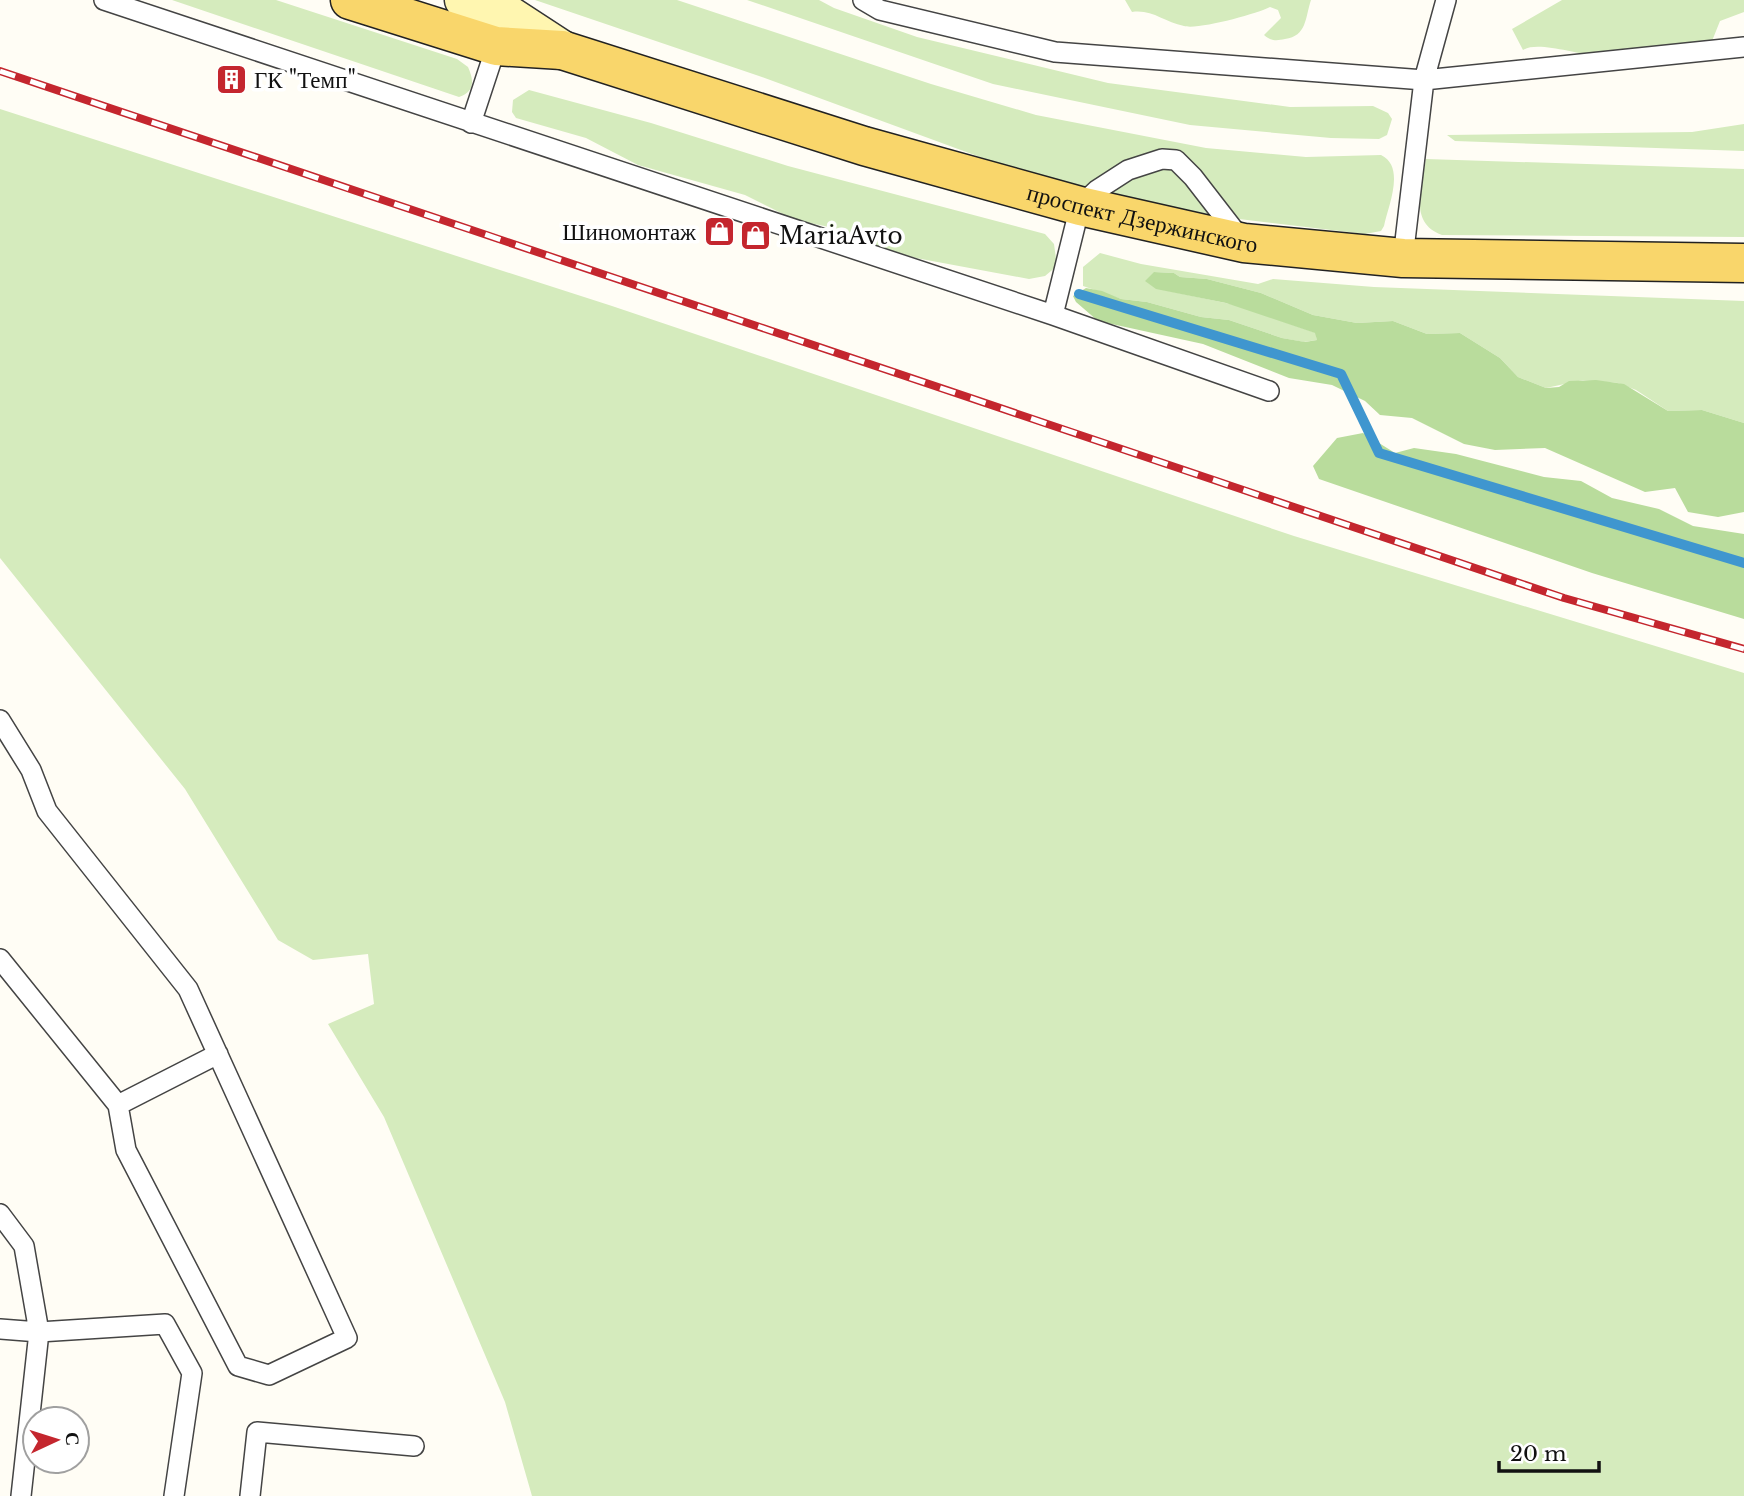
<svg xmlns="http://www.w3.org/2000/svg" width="1744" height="1496" font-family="'Libre Baskerville',serif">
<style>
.green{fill:#d5ebbd}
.forest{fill:#b9dc9c}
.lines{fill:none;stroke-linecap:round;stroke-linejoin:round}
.stream{stroke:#3f96cf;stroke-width:10}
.lane-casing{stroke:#444;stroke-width:22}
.secondary-casing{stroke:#333;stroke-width:41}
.primary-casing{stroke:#222;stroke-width:41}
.lane{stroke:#fff;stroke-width:19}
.secondary{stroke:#fff6b0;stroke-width:38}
.primary{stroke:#f9d66b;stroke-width:38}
.rail-casing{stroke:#c4262e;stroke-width:8}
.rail{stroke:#fff;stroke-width:5;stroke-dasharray:16;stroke-linecap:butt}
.labels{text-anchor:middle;stroke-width:7;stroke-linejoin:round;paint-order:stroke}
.poi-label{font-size:23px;fill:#111;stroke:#fff;text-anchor:start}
.street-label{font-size:23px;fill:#111;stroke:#fff}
</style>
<rect width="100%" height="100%" fill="#fffdf5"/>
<path class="green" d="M 172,0 L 276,0 L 457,59 L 468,67 C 474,80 475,92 459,97 Z
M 535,0 L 677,0 L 931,84 L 1036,115 L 1206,148 L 1306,157 L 1381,155 C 1406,167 1388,206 1384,226 L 1381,231 L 1365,234 L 1239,219 L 1184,156 L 1143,154 L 1083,188 L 999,164 L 759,76 Z
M 747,0 L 819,0 L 834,8 L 917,37 L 1108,83 L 1290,107 L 1373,106 L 1388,113 L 1392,119 L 1387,135 L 1379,139 L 1331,138 L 1190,125 L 993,84 Z
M 1125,0 L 1311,0 C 1305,18 1307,36 1285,39 C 1276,41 1271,41 1264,35 L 1281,18 L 1278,10 L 1270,7 C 1256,14 1198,30 1184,26 C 1164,22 1152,9 1132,12 Z
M 1562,0 L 1744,0 L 1744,12 L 1720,21 L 1712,41 C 1673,45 1631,56 1592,55 C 1576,54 1537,41 1523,50 L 1512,29 Z
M 529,90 L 651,123 L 788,166 L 1045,234 L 1054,244 L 1057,266 L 1045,276 L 1029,279 L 916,258 L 881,248 L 839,229 L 795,220 L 745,195 L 638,165 L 586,138 L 516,118 L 512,112 L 513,100 Z
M 0,109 L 612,306 L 1294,536 L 1744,673 L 1744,1496 L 532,1496 L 505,1402 L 384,1117 L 328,1024 L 374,1004 L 368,954 L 313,960 L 278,940 L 185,789 L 0,558 Z
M 1744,124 L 1744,151 L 1455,141 L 1447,135 L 1692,132 Z
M 1426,159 L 1744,169 L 1744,237 L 1442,235 C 1408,223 1422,187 1426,159 Z
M 1150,167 L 1179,170 L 1209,211 L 1208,214 L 1113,199 L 1109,192 Z
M 1100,253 L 1141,264 L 1258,284 L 1273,279 L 1374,287 L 1744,301 L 1744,423 L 1702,410 L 1668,411 L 1636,390 L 1618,383 L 1583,380 L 1546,388 L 1518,377 L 1500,358 L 1460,333 L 1427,334 L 1393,321 L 1357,323 L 1313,315 L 1261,293 L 1207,279 L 1180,277 L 1174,273 L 1154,272 L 1164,290 L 1235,305 L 1316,333 L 1317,340 L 1304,342 L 1282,338 L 1229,320 L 1201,317 L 1147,302 L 1121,299 L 1083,286 L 1083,267 Z"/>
<path class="forest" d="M 1154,272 L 1174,273 L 1180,277 L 1207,279 L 1261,293 L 1313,315 L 1357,323 L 1393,321 L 1427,334 L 1460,333 L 1500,358 L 1518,377 L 1546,388 L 1559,387 L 1569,381 L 1596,380 L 1624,384 L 1668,411 L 1702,410 L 1744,423 L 1744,512 L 1718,517 L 1688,512 L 1675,488 L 1645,492 L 1545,448 L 1495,450 L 1464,444 L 1412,418 L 1380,415 L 1365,401 L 1332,385 L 1289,378 L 1203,344 L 1098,321 L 1076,302 L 1073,296 L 1086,288 L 1102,291 L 1121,299 L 1147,302 L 1201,317 L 1229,320 L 1282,338 L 1305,342 L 1317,340 L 1315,333 L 1226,303 L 1156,289 L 1145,281 Z
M 1363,433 L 1395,453 L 1414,448 L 1456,454 L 1544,477 L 1581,481 L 1612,498 L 1659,509 L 1693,526 L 1744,534 L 1744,619 L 1592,573 L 1319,479 L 1313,466 L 1337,438 Z"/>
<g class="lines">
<path class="stream" d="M 1079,294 L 1341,374 L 1379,453 L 1744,563"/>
<defs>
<path id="lane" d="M 104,0 L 1053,315 L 1269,391
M 863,0 L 880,10 L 1055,52 L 1424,80 L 1744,47
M 471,123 L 498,41
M 1403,258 L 1424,80 L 1446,0
M 1053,315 L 1080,206 L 1097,190 L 1128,170 L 1162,159 L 1176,160 L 1193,177 L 1241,239
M 0,720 L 31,770 L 47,811 L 188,989 L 347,1338 L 269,1375 L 238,1366 L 126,1150 L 118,1105 L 0,959
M 118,1105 L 218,1054
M 0,1214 L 24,1246 L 39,1332 L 21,1496
M 0,1329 L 39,1332 L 165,1324 L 192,1373 L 174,1496
M 250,1496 L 257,1432 L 414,1446"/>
<path id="secondary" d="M 464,0 L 507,14 L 562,50"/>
<g id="primary">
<path id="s1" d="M 350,0 L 496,46 L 562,50 L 864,146 L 1080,206 L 1244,243 L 1403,258 L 1744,263"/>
</g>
</defs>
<use href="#lane" class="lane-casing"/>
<use href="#secondary" class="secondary-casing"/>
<use href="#primary" class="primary-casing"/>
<use href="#lane" class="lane"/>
<use href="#secondary" class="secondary"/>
<use href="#primary" class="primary"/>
<defs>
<path id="rail" d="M 0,71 L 1564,598 L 1744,649"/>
</defs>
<use href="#rail" class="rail-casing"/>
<use href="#rail" class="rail"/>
</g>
<defs>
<symbol id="building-square" viewBox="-11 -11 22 22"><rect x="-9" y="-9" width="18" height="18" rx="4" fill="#c4262e" stroke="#fff"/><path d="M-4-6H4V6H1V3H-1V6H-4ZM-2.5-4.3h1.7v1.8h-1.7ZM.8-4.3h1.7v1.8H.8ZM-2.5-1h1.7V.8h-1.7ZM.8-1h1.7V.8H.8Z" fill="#fff"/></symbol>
<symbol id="shop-square" viewBox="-11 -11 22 22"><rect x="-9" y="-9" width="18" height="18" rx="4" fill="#c4262e" stroke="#fff"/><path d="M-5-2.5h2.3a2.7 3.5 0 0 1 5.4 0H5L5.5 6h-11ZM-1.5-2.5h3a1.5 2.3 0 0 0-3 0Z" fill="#fff"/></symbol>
</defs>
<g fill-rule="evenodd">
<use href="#building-square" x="214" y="62" width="35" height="35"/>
<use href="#shop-square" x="702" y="214" width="35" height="35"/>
<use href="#shop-square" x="738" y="218" width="35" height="35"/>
</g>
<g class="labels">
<g class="poi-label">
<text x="254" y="88">ГК "Темп"</text>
<text x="696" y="240" text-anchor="end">Шиномонтаж</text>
<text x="779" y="244">MariaAvto</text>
</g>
<g class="street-label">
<text dy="8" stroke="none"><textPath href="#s1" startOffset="824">проспект Дзержинского</textPath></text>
</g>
</g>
<g transform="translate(56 1440) rotate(86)"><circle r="33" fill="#ffffff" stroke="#a0a0a0" stroke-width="2"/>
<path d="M0-5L12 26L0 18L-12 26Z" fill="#c4262e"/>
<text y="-10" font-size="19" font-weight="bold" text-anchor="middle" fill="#111111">С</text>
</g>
<path d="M1499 1461v10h100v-10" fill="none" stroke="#111111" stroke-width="3.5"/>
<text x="1510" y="1461" font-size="21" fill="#111111" stroke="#ffffff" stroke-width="5" paint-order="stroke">20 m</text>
</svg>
